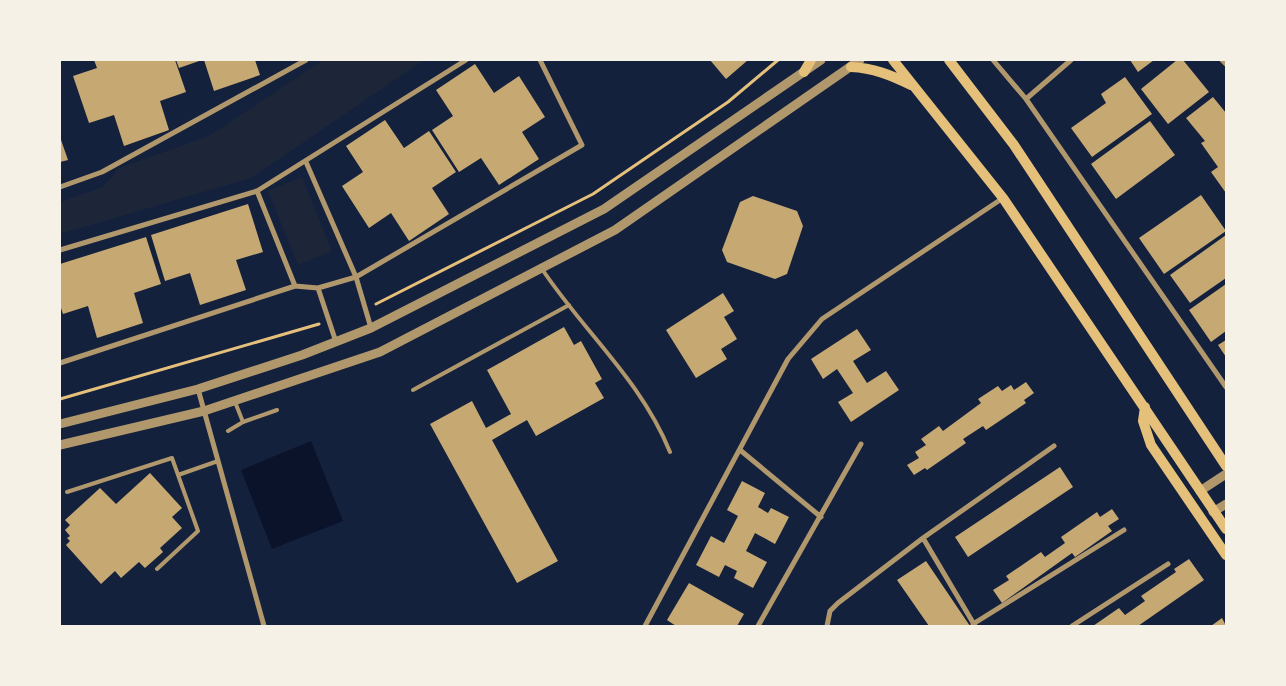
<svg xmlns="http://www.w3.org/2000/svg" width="1286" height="686" font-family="Cabin,sans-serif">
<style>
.green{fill:#1d2539}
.water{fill:#0b132b}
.building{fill:#c6a872}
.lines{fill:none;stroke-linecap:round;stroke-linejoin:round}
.path{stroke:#e5c07b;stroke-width:3}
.service{stroke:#b1986c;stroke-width:4}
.minor{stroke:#b1986c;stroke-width:5}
.tertiary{stroke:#b1986c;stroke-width:9}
.secondary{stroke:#e5c07b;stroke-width:10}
</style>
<rect width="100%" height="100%" fill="#14213d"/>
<path class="green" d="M 323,60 L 424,60 L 251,178 L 60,234 L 60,202 L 103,187 L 119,168 L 209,136 Z
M 302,177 L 332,251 L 298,265 L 268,191 Z"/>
<path class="water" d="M 311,441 L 343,521 L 272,549 L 241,470 Z"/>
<path class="building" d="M 94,60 L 175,60 L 186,92 L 160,101 L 169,130 L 124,146 L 114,115 L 89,123 L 73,76 L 97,68 Z
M 176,60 L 202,60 L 179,68 Z
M 204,60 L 255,60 L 260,75 L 214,91 Z
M 710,60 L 748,60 L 726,79 Z
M 1130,60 L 1154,60 L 1138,72 Z
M 1177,60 L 1183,60 L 1209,92 L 1168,124 L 1141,89 Z
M 475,64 L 494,93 L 519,76 L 545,117 L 522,132 L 539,159 L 499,185 L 481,158 L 459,172 L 432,130 L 453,116 L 436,90 Z
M 1125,77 L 1152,114 L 1092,157 L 1071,128 L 1106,103 L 1101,94 Z
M 1213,97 L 1226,113 L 1226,193 L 1211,172 L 1218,167 L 1201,143 L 1205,141 L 1186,118 Z
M 385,120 L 404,148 L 429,131 L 456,172 L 432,188 L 449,214 L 409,241 L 391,213 L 369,228 L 342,186 L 363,172 L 346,146 Z
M 1150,121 L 1175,155 L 1116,199 L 1091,164 Z
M 60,137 L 68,160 L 60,162 Z
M 1201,195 L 1226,231 L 1164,274 L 1139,238 Z
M 753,196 L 797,211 L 803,226 L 787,274 L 775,279 L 727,262 L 722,250 L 740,202 Z
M 248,204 L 263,252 L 236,260 L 246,290 L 200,305 L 190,273 L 165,281 L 151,235 Z
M 1226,235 L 1226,278 L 1190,303 L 1170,275 Z
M 146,237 L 161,284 L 134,293 L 143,323 L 97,338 L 88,306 L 63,314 L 60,305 L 60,264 Z
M 1226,284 L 1226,331 L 1211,342 L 1189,310 Z
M 723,293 L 734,311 L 724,317 L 737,339 L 721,349 L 727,359 L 696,378 L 666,330 Z
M 564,327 L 574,345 L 581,341 L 602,379 L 595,383 L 604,398 L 536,436 L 527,420 L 492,440 L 558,561 L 517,583 L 430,424 L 472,401 L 486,428 L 511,414 L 487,370 Z
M 857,329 L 871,350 L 853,361 L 867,383 L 886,371 L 899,390 L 851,422 L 838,402 L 853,393 L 837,369 L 823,379 L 811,359 Z
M 1226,340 L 1226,357 L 1218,345 Z
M 1026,382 L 1034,393 L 1024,400 L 1026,403 L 986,430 L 983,426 L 963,439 L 966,443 L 927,470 L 925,468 L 914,475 L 907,465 L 919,458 L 915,452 L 926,445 L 921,439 L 939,426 L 943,431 L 981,403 L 978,399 L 998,386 L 1002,391 L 1011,385 L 1014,390 Z
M 1060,467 L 1073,487 L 968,557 L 955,537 Z
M 150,473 L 182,508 L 172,517 L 182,528 L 160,548 L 163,552 L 145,568 L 139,562 L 121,578 L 115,571 L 101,584 L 66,545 L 70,541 L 67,538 L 70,536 L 65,530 L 70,525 L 65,520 L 100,488 L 116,504 Z
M 742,481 L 765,493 L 758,507 L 768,513 L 771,508 L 789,517 L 775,544 L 755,533 L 746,551 L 767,562 L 753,588 L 734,578 L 737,571 L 725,565 L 719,577 L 696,565 L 711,536 L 724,543 L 738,516 L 727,510 Z
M 1112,509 L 1119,519 L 1108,526 L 1112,531 L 1075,557 L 1072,553 L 1002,603 L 993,590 L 1009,580 L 1006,576 L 1041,552 L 1045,557 L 1065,543 L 1061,537 L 1097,512 L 1100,517 Z
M 1189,559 L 1204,580 L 1138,626 L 1093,626 L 1119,608 L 1125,615 L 1145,601 L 1141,596 L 1176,572 L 1174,569 Z
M 926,561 L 970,626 L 929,626 L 897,580 Z
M 689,583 L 744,614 L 737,626 L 676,626 L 667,620 Z
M 1222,618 L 1226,626 L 1211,626 Z"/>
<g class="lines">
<path class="path" d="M 376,304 L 593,194 L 728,102 L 778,60
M 60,399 L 319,324"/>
<path class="service" d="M 542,269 C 584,332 641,380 670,452
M 413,390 L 569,305
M 235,402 L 243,422
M 228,431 L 243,422 L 277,410
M 178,475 L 218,461
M 67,492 L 172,458 L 198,531 L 157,569"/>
<path class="minor" d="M 993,60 L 1026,99 L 1226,387
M 1222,60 L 1226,64
M 1026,99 L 1071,60
M 306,162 L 356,277 L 371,328
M 60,187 L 102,172 L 306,60
M 60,250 L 257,191 L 466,60
M 295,286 L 318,288 L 356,277 L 582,145 L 540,60
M 318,288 L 336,342
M 60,363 L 295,286 L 257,191
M 198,389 L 264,626
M 740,450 L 821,517
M 923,538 L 975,626
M 973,624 L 1124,530
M 645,626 L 788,359 L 822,319 L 1003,198
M 758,626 L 861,444
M 827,626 L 830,611 L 838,603 L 923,538 L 1054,446
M 1072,626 L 1168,564"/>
<path class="tertiary" d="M 60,424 L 198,389 L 302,355 L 371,328 L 604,209 L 821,60
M 60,445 L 204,411 L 380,352 L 615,230 L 860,60
M 1200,491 L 1226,474
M 1213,512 L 1226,504"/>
<path class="secondary" d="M 893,60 L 1003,198 L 1226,529
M 949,60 L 1014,145 L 1226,466
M 851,67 C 873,68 891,75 911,85
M 804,72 L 811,60
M 1145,407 L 1143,421 L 1151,445 L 1226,555"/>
</g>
<rect width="1286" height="686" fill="none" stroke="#f6f1e7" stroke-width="122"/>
</svg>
